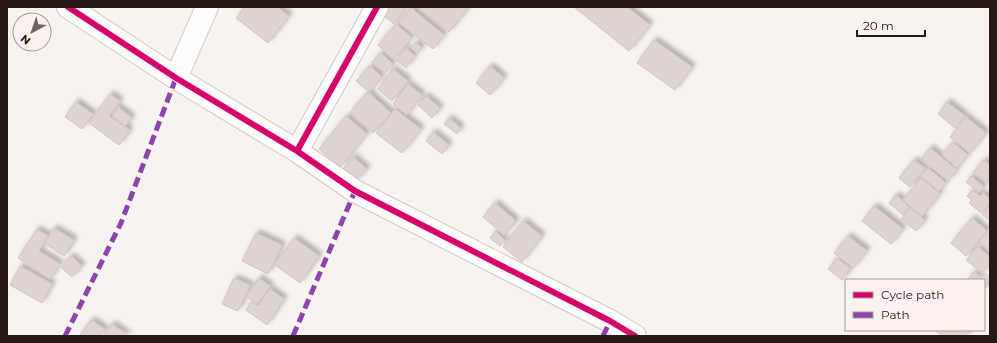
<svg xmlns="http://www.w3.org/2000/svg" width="997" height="343" font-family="Montserrat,sans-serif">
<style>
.building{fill:#ded5d2;stroke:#cec5c2;filter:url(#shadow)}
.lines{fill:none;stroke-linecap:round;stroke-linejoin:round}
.street-casing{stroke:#d0c8c4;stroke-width:24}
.street{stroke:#fefdfd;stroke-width:22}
.quiet{stroke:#8e44ad;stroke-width:5;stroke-dasharray:10 5;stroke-linecap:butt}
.cycleway-casing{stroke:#faf2ee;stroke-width:8}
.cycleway{stroke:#d6006c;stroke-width:6}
</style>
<defs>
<filter id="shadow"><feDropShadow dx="3.5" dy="-3.5" stdDeviation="2" flood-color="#0004"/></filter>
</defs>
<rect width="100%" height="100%" fill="#f7f3f1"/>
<path class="building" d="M 245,7 L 277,7 L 289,16 L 268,43 L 236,18 Z
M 389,7 L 404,7 L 405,8 L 394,24 L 383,15 Z
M 418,7 L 469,7 L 449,32 Z
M 574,7 L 627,7 L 650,25 L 629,51 Z
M 411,8 L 444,35 L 433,49 L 399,23 Z
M 396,24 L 412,38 L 393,59 L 378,45 Z
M 654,40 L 692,67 L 675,90 L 637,63 Z
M 416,42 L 422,48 L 418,53 L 411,48 Z
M 406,48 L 415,56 L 406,68 L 396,60 Z
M 381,53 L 393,64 L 385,73 L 372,62 Z
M 370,66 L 382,77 L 369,92 L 356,81 Z
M 490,66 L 504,78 L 490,95 L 476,83 Z
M 393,69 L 408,81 L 392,101 L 378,89 Z
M 408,84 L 422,95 L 407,115 L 393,104 Z
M 368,92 L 391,113 L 373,133 L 350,112 Z
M 110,94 L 120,101 L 109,116 L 130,130 L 119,145 L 89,123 Z
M 426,96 L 440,108 L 432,118 L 418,105 Z
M 76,102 L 93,114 L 82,129 L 65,117 Z
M 947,102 L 965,116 L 955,128 L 938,114 Z
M 118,107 L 132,118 L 125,126 L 112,116 Z
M 395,109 L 421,129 L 402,153 L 376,133 Z
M 346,116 L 367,134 L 340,167 L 319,149 Z
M 966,117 L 986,133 L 970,153 L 950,137 Z
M 449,118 L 461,128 L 457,134 L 444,124 Z
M 433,132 L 449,145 L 442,154 L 426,141 Z
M 953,142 L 968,155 L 957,168 L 942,155 Z
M 930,148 L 957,170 L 948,181 L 921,159 Z
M 353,157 L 367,169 L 357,180 L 343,169 Z
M 914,160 L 925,168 L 910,187 L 899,178 Z
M 984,160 L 990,165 L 990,179 L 987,183 L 973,172 Z
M 928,168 L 946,183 L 939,191 L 921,176 Z
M 971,176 L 984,187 L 979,193 L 966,182 Z
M 921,178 L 940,194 L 922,216 L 903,200 Z
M 972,190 L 980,196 L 983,193 L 990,199 L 990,203 L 981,213 L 969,203 L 972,200 L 967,196 Z
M 896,195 L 909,207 L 903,215 L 889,203 Z
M 495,203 L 516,221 L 504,235 L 483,217 Z
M 990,204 L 990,221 L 982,214 Z
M 874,206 L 903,229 L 891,244 L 862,221 Z
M 910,208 L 925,220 L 916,231 L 901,219 Z
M 972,218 L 987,231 L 966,256 L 951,243 Z
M 523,221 L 542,236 L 522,262 L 503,247 Z
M 990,227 L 990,251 L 979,241 Z
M 54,228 L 74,240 L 64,256 L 44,243 Z
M 37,229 L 48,236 L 39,251 L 60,264 L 50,279 L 18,258 Z
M 496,231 L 505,240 L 500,246 L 490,238 Z
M 256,233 L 282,245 L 268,274 L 242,261 Z
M 848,236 L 867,251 L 853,268 L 834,253 Z
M 294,238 L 319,256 L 300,283 L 275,265 Z
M 978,247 L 990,257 L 990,264 L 982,273 L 966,260 Z
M 71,256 L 82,266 L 72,277 L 61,267 Z
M 837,258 L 851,269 L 842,280 L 828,269 Z
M 20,266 L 52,284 L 42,303 L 10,285 Z
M 974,272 L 989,284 L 984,290 L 984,280 L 967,280 Z
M 234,278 L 250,285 L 238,311 L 222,304 Z
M 259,278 L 270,286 L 257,304 L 246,296 Z
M 270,289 L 284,299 L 267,325 L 246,310 L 251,302 L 258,306 Z
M 91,320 L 105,329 L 100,336 L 79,336 Z
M 112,324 L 129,336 L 103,336 Z
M 935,330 L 958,330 L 959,331 L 955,336 L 942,336 Z
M 963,330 L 968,330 L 970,332 L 966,336 L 960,336 L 959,335 Z"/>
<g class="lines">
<defs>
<path id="street" d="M 68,7 L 176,78 L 297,151 L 355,191 L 610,321 L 635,336
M 176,78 L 207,7
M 297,151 L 377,7"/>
</defs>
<use href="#street" class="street-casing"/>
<use href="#street" class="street"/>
<path class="quiet" d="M 65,336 L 121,223 L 176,78
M 293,336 L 355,191
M 603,336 L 610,321"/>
<defs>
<path id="cycleway" d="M 68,7 L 176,78 L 297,151 L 355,191 L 610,321 L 635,336
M 297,151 L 377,7"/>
</defs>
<use href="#cycleway" class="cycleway-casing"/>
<use href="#cycleway" class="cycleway"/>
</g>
<rect width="997" height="343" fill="none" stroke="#261813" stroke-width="16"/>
<rect x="845" y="279" width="140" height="52" fill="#faf2ee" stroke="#a59b96"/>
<rect x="853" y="292" width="20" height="6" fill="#d6006c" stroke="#a59b96"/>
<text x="881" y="299" font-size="12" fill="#261813">Cycle path</text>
<rect x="853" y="312" width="20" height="6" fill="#8e44ad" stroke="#a59b96"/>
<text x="881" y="319" font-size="12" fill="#261813">Path</text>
<g transform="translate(32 32) rotate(220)"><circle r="19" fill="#faf2ee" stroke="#a59b96"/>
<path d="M0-3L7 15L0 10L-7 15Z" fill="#6f6561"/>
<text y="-6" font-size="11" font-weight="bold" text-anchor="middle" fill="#261813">N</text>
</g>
<path d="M857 30v6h68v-6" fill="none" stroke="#261813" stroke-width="2"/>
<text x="863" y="30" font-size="12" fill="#261813" stroke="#faf2ee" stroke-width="3" paint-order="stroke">20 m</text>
</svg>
